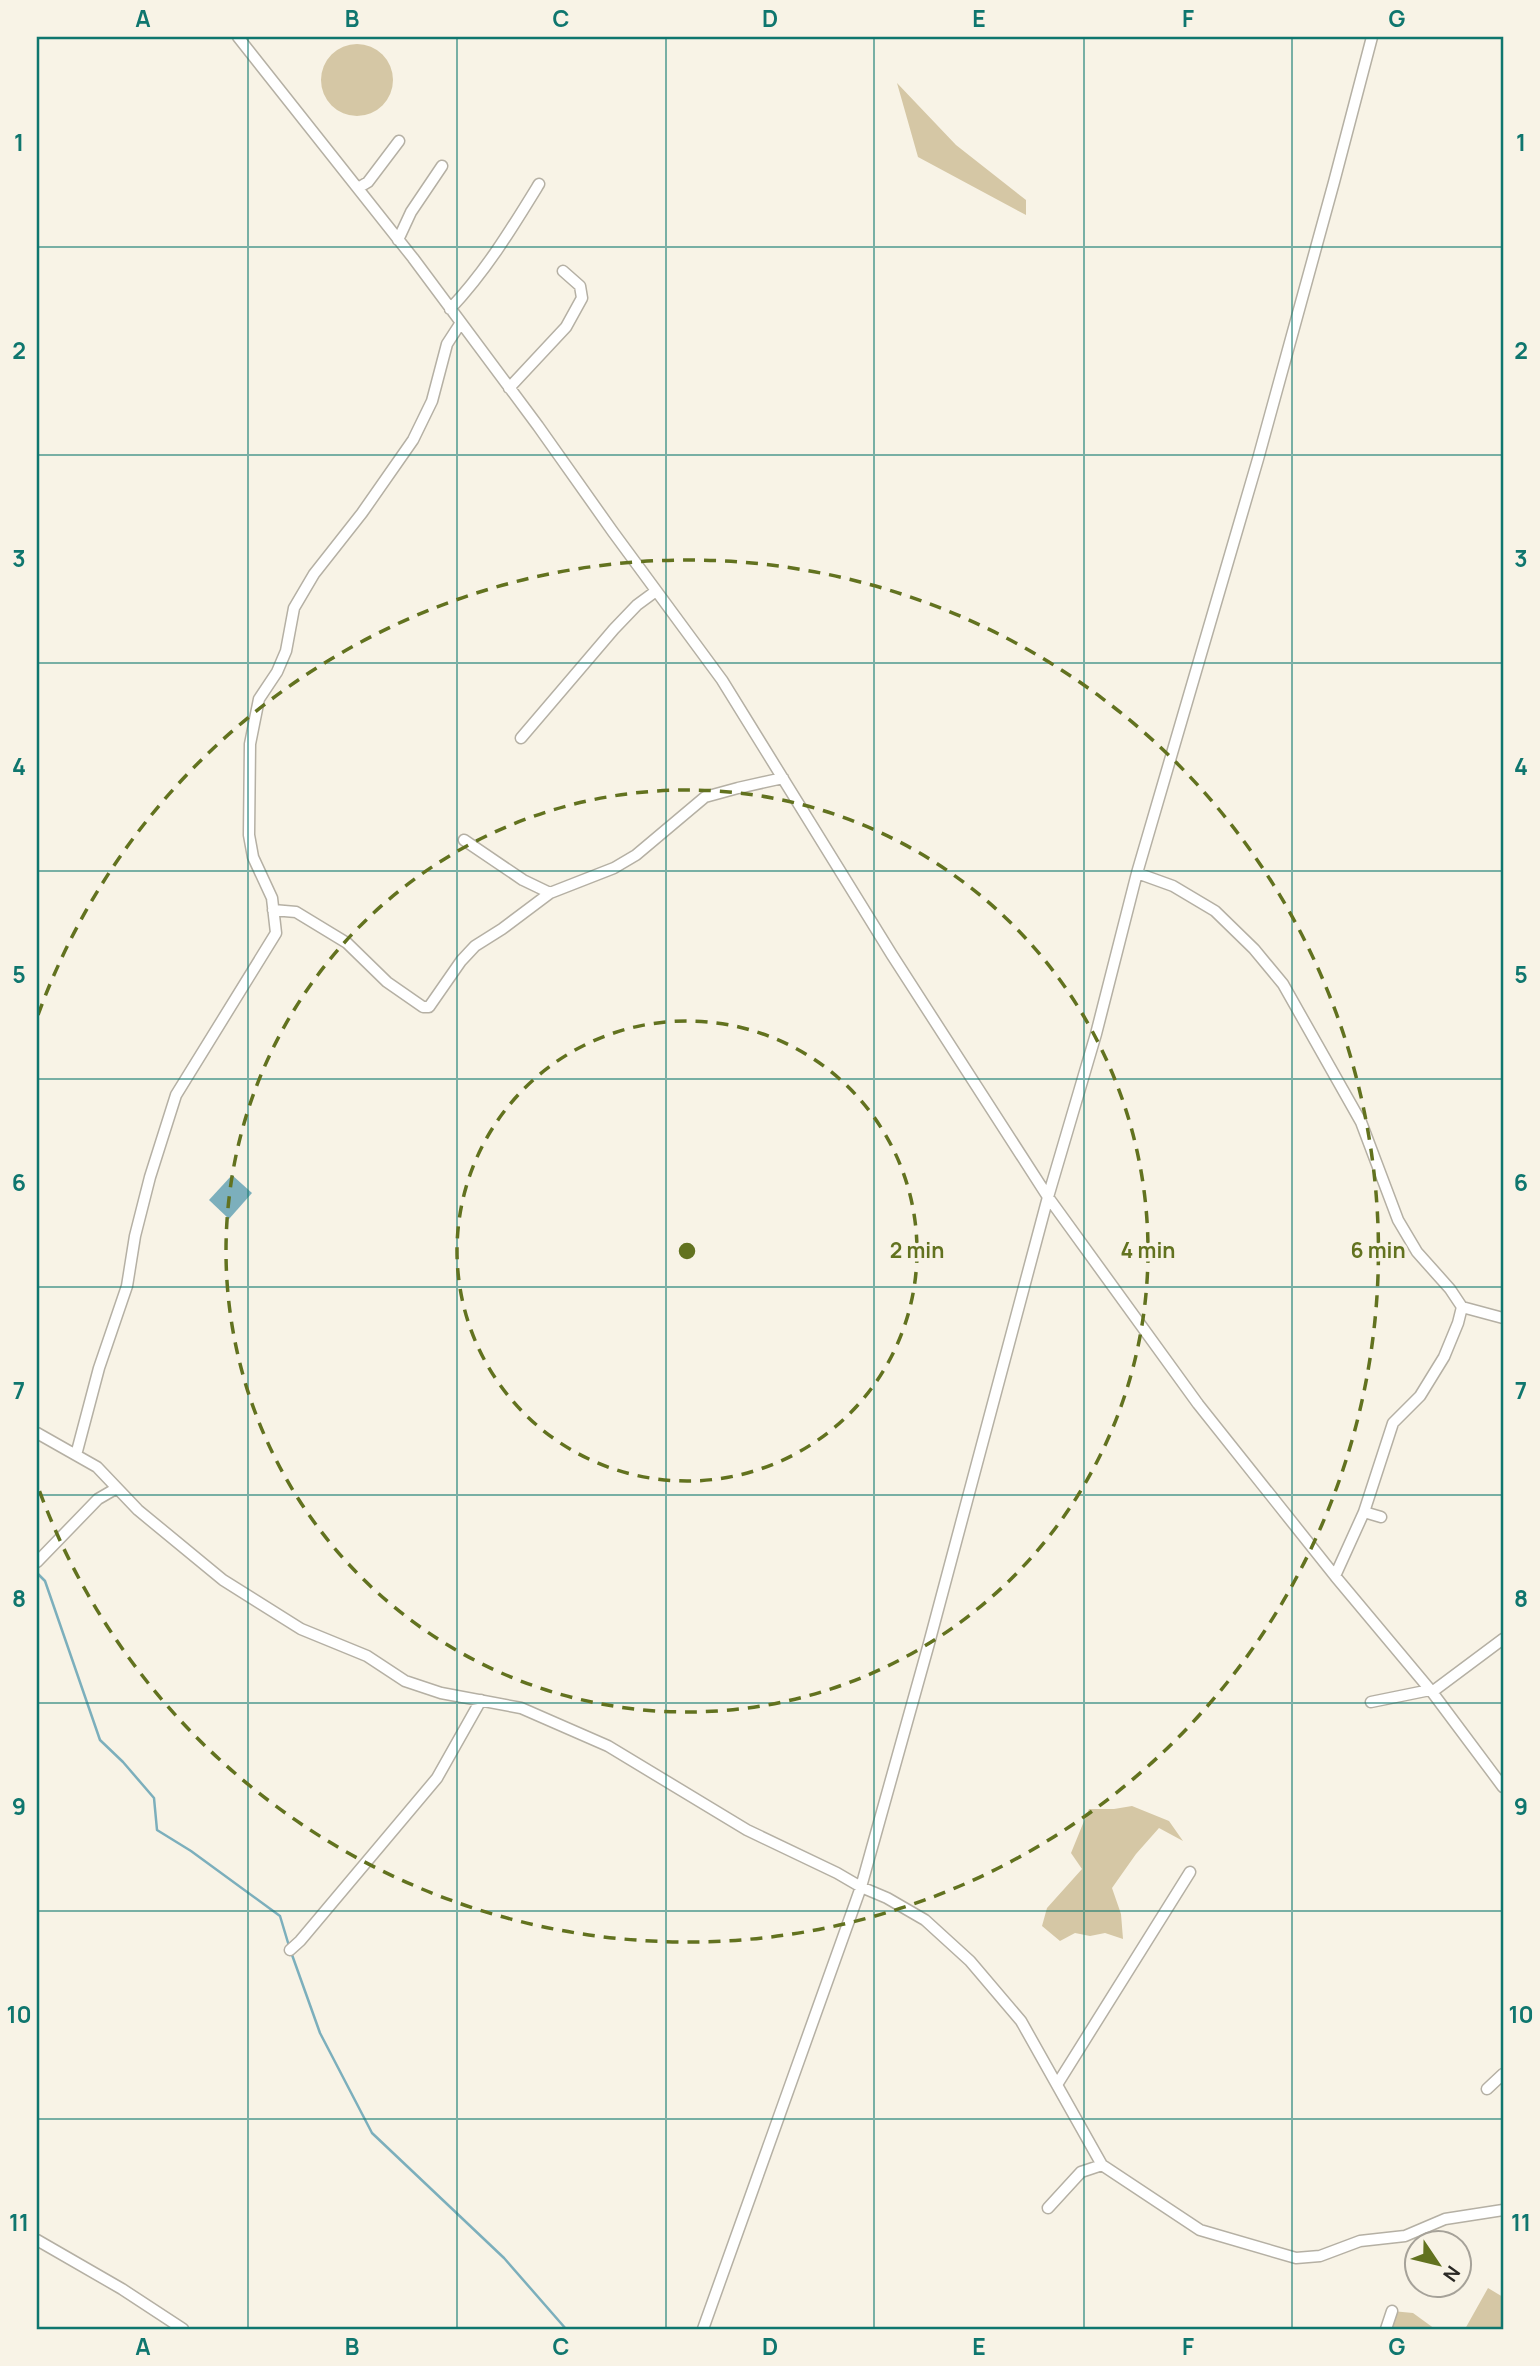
<svg xmlns="http://www.w3.org/2000/svg" width="1540" height="2366" font-family="Manrope,sans-serif">
<style>
.green{fill:#d5c7a5}
.water{fill:#7cafbc}
.lines{fill:none;stroke-linecap:round;stroke-linejoin:round}
.stream{stroke:#7cafbc;stroke-width:2.5}
.minor-casing{stroke:#b5b0a4;stroke-width:13}
.minor{stroke:#fff;stroke-width:10}
.grid{fill:none;stroke:#0f766e;stroke-width:2;stroke-opacity:0.55}
.ring{fill:none;stroke:#62721f;stroke-width:3.5;stroke-dasharray:12 9}
.centre{fill:#62721f;stroke:#f8f3e6;stroke-width:3.5}
.ring-label{font-size:21px;text-anchor:middle;font-weight:bold;fill:#62721f;stroke:#f8f3e6;stroke-width:7;stroke-linejoin:round;paint-order:stroke}
.neatline{fill:none;stroke:#0f766e;stroke-width:2.5}
.grid-label{font-size:23px;text-anchor:middle;font-weight:bold;fill:#0f766e}
</style>
<rect width="100%" height="100%" fill="#f8f3e6"/>
<path class="green" d="M321 80a36 36 0 1 1 72 0a36 36 0 1 1-72 0Z
M 897,83 L 956,145 L 1026,200 L 1026,215 L 918,157 Z
M 1132,1806 L 1169,1821 L 1183,1841 L 1159,1828 L 1136,1854 L 1112,1888 L 1121,1914 L 1123,1939 L 1105,1933 L 1090,1936 L 1075,1933 L 1060,1941 L 1042,1926 L 1047,1908 L 1082,1869 L 1071,1853 L 1089,1809 L 1114,1809 Z
M 1488,2288 L 1503,2297 L 1503,2329 L 1465,2329 Z
M 1392,2311 L 1413,2313 L 1435,2329 L 1386,2329 Z"/>
<path class="water" d="M 232,1175 L 252,1193 L 229,1219 L 209,1200 Z"/>
<g class="lines">
<path class="stream" d="M 37,1573 L 45,1581 L 100,1740 L 123,1762 L 154,1798 L 157,1830 L 191,1851 L 280,1916 L 289,1946
M 291,1952 L 320,2033 L 372,2133 L 504,2258 L 566,2329"/>
<defs>
<path id="minor" d="M 238,37 L 413,258 L 538,426 L 613,532 L 722,680 L 892,955 L 1048,1197 L 1198,1404 L 1335,1576 L 1432,1692 L 1503,1787
M 358,188 L 368,182 L 399,141
M 398,240 L 411,212 L 442,166
M 450,309 C 486,271 512,228 539,184
M 509,388 L 566,327 L 582,298 L 580,286 L 563,271
M 521,738 L 614,629 L 637,605 L 656,591
M 464,840 L 523,880 L 550,893
M 1137,873 L 1173,886 L 1215,911 L 1254,949 L 1283,984 L 1361,1122 L 1398,1220 L 1417,1252 L 1450,1289 L 1462,1307 L 1458,1323 L 1444,1357 L 1420,1396 L 1393,1423 L 1364,1512 L 1335,1576
M 273,910 L 296,912 L 347,943 L 387,982 L 423,1007 L 429,1007 L 461,961 L 475,946 L 502,929 L 550,893 L 614,868 L 636,855 L 705,797 L 738,788 L 783,778
M 1462,1307 L 1503,1318
M 37,1433 L 97,1467 L 138,1510 L 223,1580 L 301,1629 L 367,1656 L 405,1681 L 441,1693 L 521,1708 L 608,1746 L 747,1830 L 837,1873 L 861,1887 L 887,1898 L 925,1920 L 970,1961 L 1021,2021 L 1102,2165 L 1200,2230 L 1296,2258 L 1320,2256 L 1360,2241 L 1405,2236 L 1445,2219 L 1503,2210
M 76,1455 L 99,1368 L 127,1286 L 135,1236 L 150,1177 L 176,1095 L 276,933 L 272,898 L 253,857 L 249,835 L 250,744 L 259,699 L 277,672 L 286,651 L 294,608 L 314,574 L 362,513 L 413,440 L 432,401 L 447,344 L 460,324
M 1364,1512 L 1381,1517
M 37,1562 L 98,1499 L 117,1488
M 1432,1692 L 1503,1639
M 1371,1702 L 1430,1690
M 290,1950 L 300,1941 L 437,1778 L 481,1700
M 1058,2083 L 1190,1872
M 1487,2089 L 1503,2074
M 1048,2208 L 1081,2172 L 1102,2165
M 37,2240 L 122,2289 L 183,2329
M 703,2329 L 861,1887 L 928,1647 L 1048,1197 L 1096,1034 L 1137,873 L 1258,459 L 1334,182 L 1372,37
M 1386,2329 L 1392,2311"/>
</defs>
<use href="#minor" class="minor-casing"/>
<use href="#minor" class="minor"/>
</g>
<path class="grid" d="M 248,37 L 248,2329M 457,37 L 457,2329M 666,37 L 666,2329M 874,37 L 874,2329M 1084,37 L 1084,2329M 1292,37 L 1292,2329M 37,247 L 1503,247M 37,455 L 1503,455M 37,663 L 1503,663M 37,871 L 1503,871M 37,1079 L 1503,1079M 37,1287 L 1503,1287M 37,1495 L 1503,1495M 37,1703 L 1503,1703M 37,1911 L 1503,1911M 37,2119 L 1503,2119"/>
<g class="ring">
<circle cx="687" cy="1251" r="230"/>
<circle cx="687" cy="1251" r="461"/>
<path d="M38 1015A691 691 0 1 1 38 1487"/>
</g>
<circle cx="687" cy="1251" r="10" class="centre"/>
<g class="ring-label">
<text x="917" y="1258">2 min</text>
<text x="1148" y="1258">4 min</text>
<text x="1378" y="1258">6 min</text>
</g>
<rect width="1540" height="2366" fill="none" stroke="#f8f3e6" stroke-width="77"/>
<g transform="translate(1438 2264) rotate(125)"><circle r="33" fill="#f8f3e6" stroke="#a6a299" stroke-width="2"/>
<path d="M0-5L12 26L0 18L-12 26Z" fill="#62721f"/>
<text y="-10" font-size="19" font-weight="bold" text-anchor="middle" fill="#2b2925">N</text>
</g>
<rect x="38" y="38" width="1464" height="2290" class="neatline"/>
<g class="grid-label">
<text x="143" y="27">A</text>
<text x="352" y="27">B</text>
<text x="561" y="27">C</text>
<text x="770" y="27">D</text>
<text x="979" y="27">E</text>
<text x="1188" y="27">F</text>
<text x="1397" y="27">G</text>
<text x="19" y="151">1</text>
<text x="1521" y="151">1</text>
<text x="19" y="359">2</text>
<text x="1521" y="359">2</text>
<text x="19" y="567">3</text>
<text x="1521" y="567">3</text>
<text x="19" y="775">4</text>
<text x="1521" y="775">4</text>
<text x="19" y="983">5</text>
<text x="1521" y="983">5</text>
<text x="19" y="1191">6</text>
<text x="1521" y="1191">6</text>
<text x="19" y="1399">7</text>
<text x="1521" y="1399">7</text>
<text x="19" y="1607">8</text>
<text x="1521" y="1607">8</text>
<text x="19" y="1815">9</text>
<text x="1521" y="1815">9</text>
<text x="19" y="2023">10</text>
<text x="1521" y="2023">10</text>
<text x="19" y="2231">11</text>
<text x="1521" y="2231">11</text>
<text x="143" y="2355">A</text>
<text x="352" y="2355">B</text>
<text x="561" y="2355">C</text>
<text x="770" y="2355">D</text>
<text x="979" y="2355">E</text>
<text x="1188" y="2355">F</text>
<text x="1397" y="2355">G</text>
</g>
</svg>
